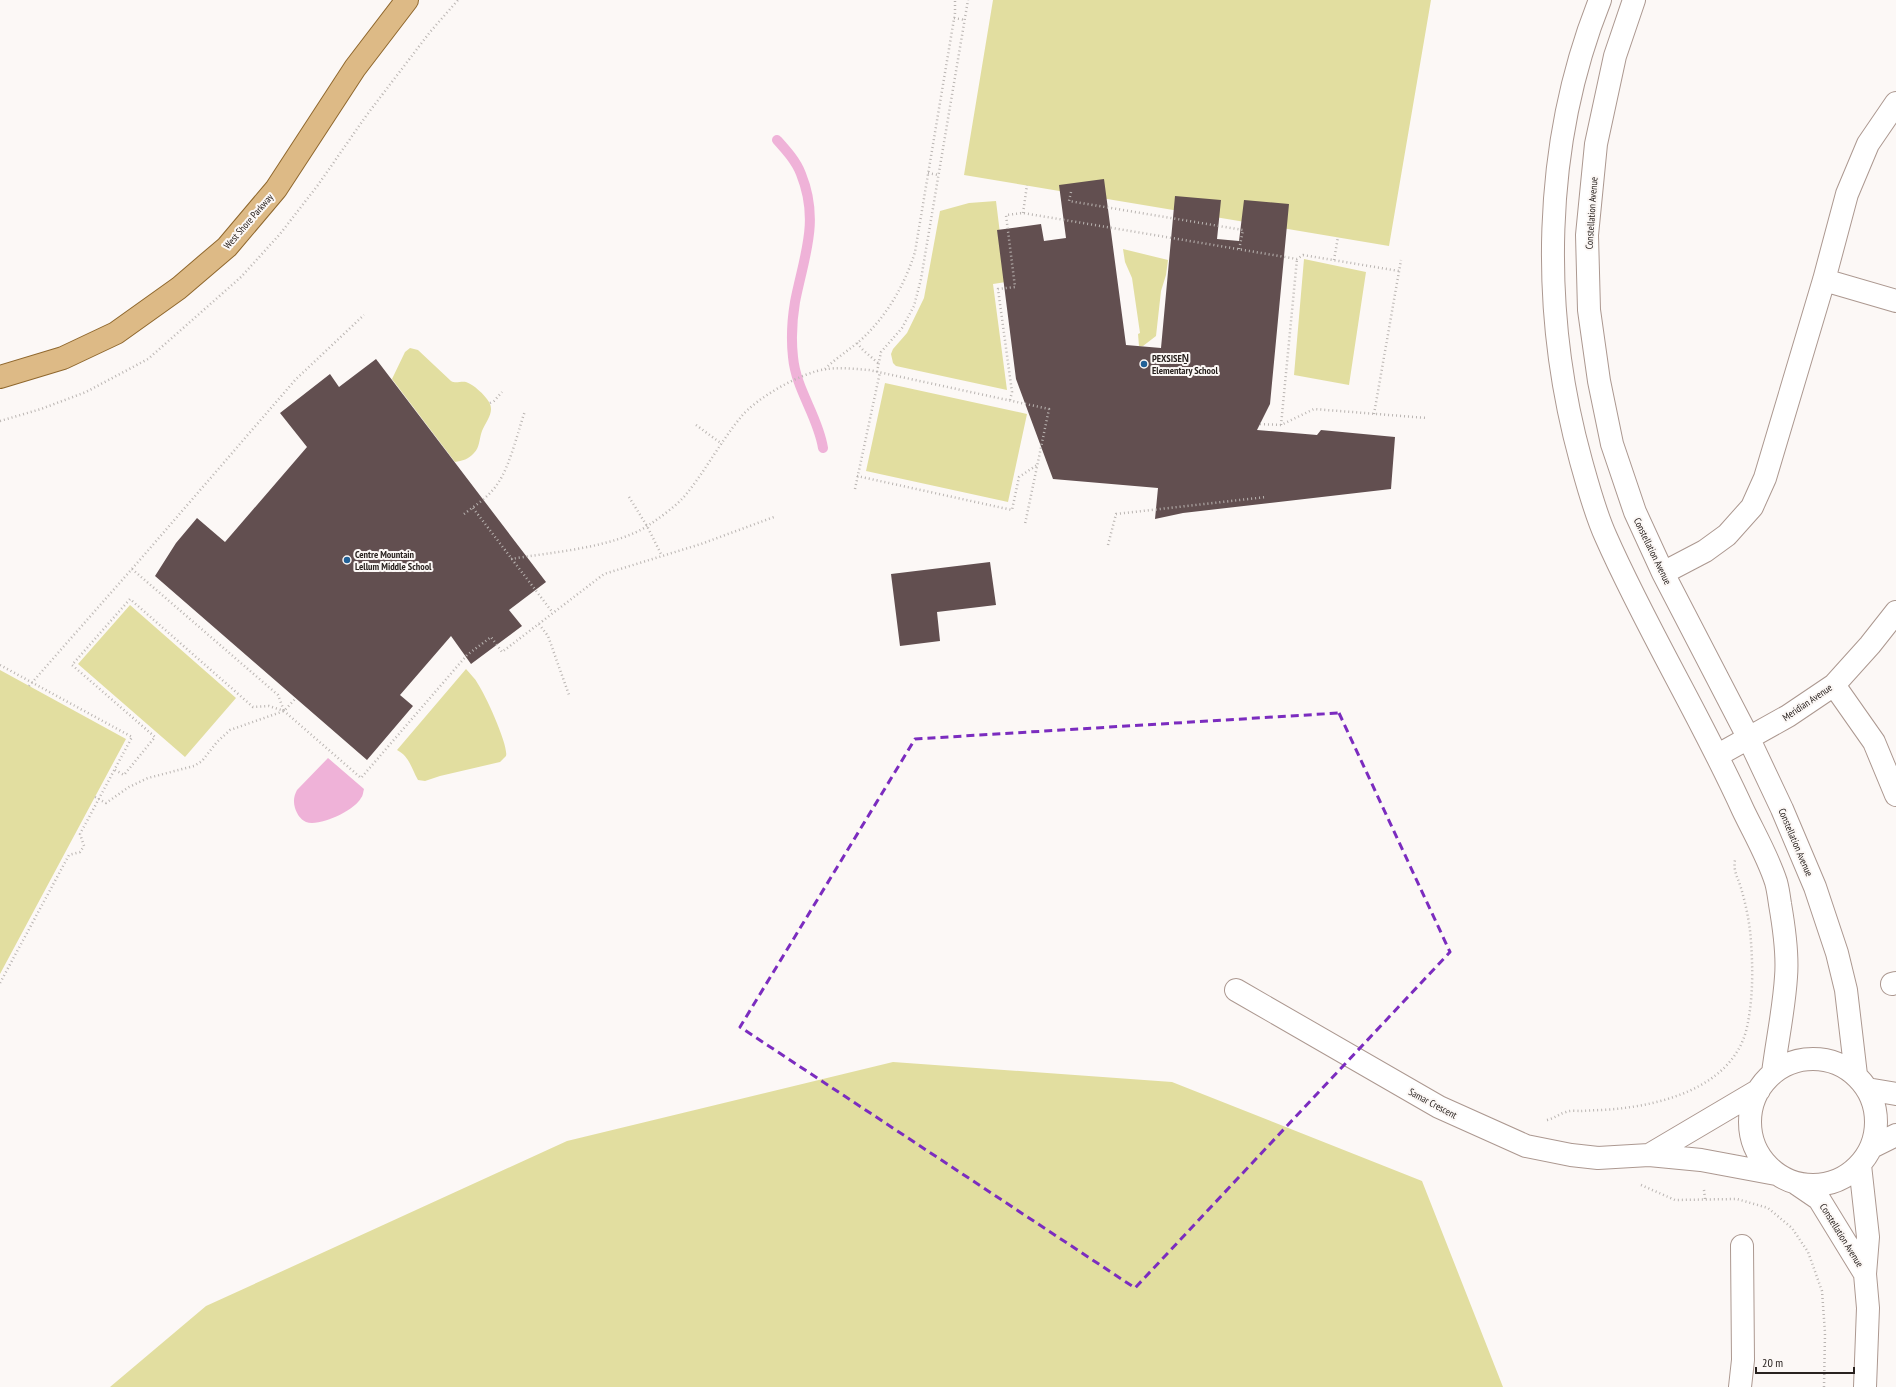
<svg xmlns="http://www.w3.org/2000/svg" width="1896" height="1387" font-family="'PT Sans Narrow',sans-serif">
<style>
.green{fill:#e2dea0}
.water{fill:#efb2d8}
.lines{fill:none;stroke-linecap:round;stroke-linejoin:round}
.stream{stroke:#efb2d8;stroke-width:10}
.building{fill:#624f50}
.minor-casing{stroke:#ac9890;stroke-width:24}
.major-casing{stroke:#8f672d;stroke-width:24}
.path{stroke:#bab5b2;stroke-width:2.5;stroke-dasharray:1 3;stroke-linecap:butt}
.minor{stroke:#fff;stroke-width:22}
.major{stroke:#ddba86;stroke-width:22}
.marked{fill:none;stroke:#7b2cbf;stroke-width:3;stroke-dasharray:8 5;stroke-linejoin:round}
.poi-dot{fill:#226197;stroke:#fcf8f6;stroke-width:1.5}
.labels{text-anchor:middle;stroke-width:4;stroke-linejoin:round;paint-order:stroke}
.street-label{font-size:10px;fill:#29221f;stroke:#fcf8f6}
.poi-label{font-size:10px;font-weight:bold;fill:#29221f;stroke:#fcf8f6;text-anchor:start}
</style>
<rect width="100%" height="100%" fill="#fcf8f6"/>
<path class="green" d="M 993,0 L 1431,0 L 1389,246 L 964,175 Z
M 996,201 L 1006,282 L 993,284 L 1007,390 L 896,366 L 893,363 L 891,354 L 893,349 L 907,333 L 924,298 L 940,211 L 969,203 Z
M 1123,249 L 1168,260 L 1166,275 L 1161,291 L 1156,336 L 1143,346 L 1139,346 L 1138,334 L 1140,333 L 1132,278 L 1125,262 Z
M 1304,259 L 1366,272 L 1349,385 L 1294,375 Z
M 410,348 L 418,350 L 451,381 C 456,384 460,381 466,382 C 473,384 485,395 489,402 C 495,412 486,421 482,431 C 479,439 480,447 474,453 C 469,459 462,461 455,462 L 392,379 L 405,352 Z
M 885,383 L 1027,414 L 1008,502 L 866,471 Z
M 130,605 L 236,698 L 185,757 L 78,664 Z
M 466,669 C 470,674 475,678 478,684 C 485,694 509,746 506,756 L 500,762 L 440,776 L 425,781 L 418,780 C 411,768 410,757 397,750 Z
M 0,670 L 126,739 L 0,974 Z
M 893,1062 L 1172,1082 L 1422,1181 L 1503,1387 L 110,1387 L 206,1306 L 567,1141 Z"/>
<path class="water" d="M 328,758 L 364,789 C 363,792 363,796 361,798 C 355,810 320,827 306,822 C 300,819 297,814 295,808 C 293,801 294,796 297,790 Z"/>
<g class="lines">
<path class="stream" d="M 777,140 C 786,150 796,161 801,174 C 820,221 804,256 795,302 C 792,320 791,339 793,357 C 796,390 818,416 823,448"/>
</g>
<path class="building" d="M 1104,179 L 1126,345 L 1161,348 L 1175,196 L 1221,200 L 1217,239 L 1239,241 L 1244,200 L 1289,204 L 1270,404 L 1257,430 L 1317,435 L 1321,430 L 1395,437 L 1391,489 L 1183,513 L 1155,519 L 1158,488 L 1053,479 L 1016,379 L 997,230 L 1041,224 L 1044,241 L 1066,238 L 1059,185 Z
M 376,359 L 546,582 L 509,610 L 522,626 L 471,664 L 451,636 L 400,695 L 413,706 L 367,760 L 155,576 L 176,543 L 197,518 L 225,542 L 307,447 L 280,413 L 330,374 L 339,387 Z
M 990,562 L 996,605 L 937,612 L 940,641 L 900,646 L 891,574 Z"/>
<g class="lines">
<defs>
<path id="minor" d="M 1600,0 C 1542,145 1540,312 1581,461 C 1588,486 1595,513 1606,537 C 1647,630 1701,717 1743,810 C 1754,833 1768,857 1776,882 C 1778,889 1779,897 1780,904 C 1784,927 1788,954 1786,977 C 1784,1009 1777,1041 1773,1073
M 1634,0 L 1615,56 L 1596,144 L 1587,235 L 1589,310 L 1599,381 L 1612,444 L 1635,512 L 1663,573 L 1748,737 L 1782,809 L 1815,887 L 1837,953 L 1846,990 L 1856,1075
M 1824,280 L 1896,301
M 1663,573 L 1705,551 L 1727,535 L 1752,507 L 1765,478 L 1824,280 L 1847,194 L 1868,144 L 1896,103
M 1834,685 L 1874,742 L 1896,795
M 1718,755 L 1788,716 L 1834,685 L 1870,645 L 1896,612
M 1892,984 L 1896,983
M 1236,990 L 1439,1107 L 1526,1146 L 1571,1155 L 1598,1158 L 1649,1155 L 1701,1160 L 1776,1174
M1750 1122a63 63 0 1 1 126 0a63 63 0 1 1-126 0Z
M 1867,1089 L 1896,1094
M 1872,1147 L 1896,1135
M 1649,1155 L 1759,1090
M 1860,1165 L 1868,1237 L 1865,1274 L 1868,1308 L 1865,1387
M 1797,1184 L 1819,1199 L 1865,1274
M 1740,1387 L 1743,1360 L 1742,1246"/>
<path id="major" d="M 0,377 L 63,358 L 116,333 L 179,288 L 227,247 L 276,189 L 355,68 L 407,0"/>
</defs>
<use href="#minor" class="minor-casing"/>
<use href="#major" class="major-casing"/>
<path class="path" d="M 954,18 L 965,20
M 928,173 L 938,175
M 1071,192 L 1069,201 L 1243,230 L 1239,250
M 1023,213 L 1027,185
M 1334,260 L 1338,237
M 857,343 L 863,350 L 878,363
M 825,369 C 837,357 851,349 863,338 C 888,314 905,284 915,252 L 955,13 L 955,0
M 877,372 L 881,352 L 902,328 L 914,306 L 921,279 L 968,0
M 1010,400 L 1012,392 L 998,289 L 1015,287 L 1006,215 L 1023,213 L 1297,259 L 1303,255 L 1399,271
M 490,403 L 494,401 L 502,392
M 1374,414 L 1401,260
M 0,421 L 41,409 L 86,392 L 148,359 L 241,277 L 280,234 L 318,185 L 366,116 L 430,32 L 458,0
M 1260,424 L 1281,425 L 1314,409 L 1427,418
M 696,425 L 722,444
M 1281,425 L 1297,259
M 857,476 L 1012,510 L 1019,477 L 1037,465
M 855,489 L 880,372
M 629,497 L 647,526 L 662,556
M 473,508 L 553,613
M 464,514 C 476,505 490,496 498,483 C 510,466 518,431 525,411
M 1108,545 L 1116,514 L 1266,497
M 511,559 C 552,552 614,548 649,525 C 662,516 678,505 688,492 C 707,468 721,441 741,417 C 756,398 802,372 827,369 C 841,367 855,369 869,370 L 1049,409 L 1025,524
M 132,569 L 278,695 L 284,711
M 539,624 L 548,636 L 569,695
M 0,665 L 132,737 L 80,834 L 84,846 L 80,852 L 69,855 L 0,983
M 29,686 L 145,554 L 296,379 L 364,315
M 115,770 L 124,775 L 155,737 L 72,665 L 130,599 L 253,707 L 269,706 L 284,711 L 361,778 L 467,655 L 491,637 L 502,652 L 604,574 L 701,544 L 774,517
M 95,797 L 106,803 L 129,787 L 148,778 L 194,766 L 202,761 L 217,742 L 230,730 L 284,711 L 296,698
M 1547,1120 C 1555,1118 1559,1114 1566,1112 C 1570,1110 1577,1111 1581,1111 C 1595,1110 1610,1110 1624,1108 C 1673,1102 1735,1082 1747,1027 C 1753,999 1753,970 1751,942 C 1750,924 1746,905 1741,888 C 1738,878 1733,871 1735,860
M 1641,1185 L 1675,1200 L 1737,1199 L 1768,1208 L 1792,1228 L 1808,1252 L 1822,1291 L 1825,1333 L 1824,1387
M 1704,1190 L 1705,1199"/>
<use href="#minor" class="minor"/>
<use href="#major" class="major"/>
</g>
<path class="marked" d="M 1339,713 L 1450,952 L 1135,1288 L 740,1027 L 915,739 Z"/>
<g class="poi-dot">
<circle cx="1144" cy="364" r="4"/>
<circle cx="347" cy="560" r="4"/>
</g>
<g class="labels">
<g class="street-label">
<text transform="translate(1591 213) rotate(-86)" y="4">Constellation Avenue</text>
<text transform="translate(248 221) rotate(-49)" y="4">West Shore Parkway</text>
<text transform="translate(1653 551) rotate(64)" y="4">Constellation Avenue</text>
<text transform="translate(1807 702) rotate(-34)" y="4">Meridian Avenue</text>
<text transform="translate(1796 842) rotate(67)" y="4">Constellation Avenue</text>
<text transform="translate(1433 1103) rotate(28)" y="4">Samar Crescent</text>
<text transform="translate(1842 1235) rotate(58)" y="4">Constellation Avenue</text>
</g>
<g class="poi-label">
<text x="1152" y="362">PEXSISEṈ<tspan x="1152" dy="12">Elementary School</tspan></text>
<text x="355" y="558">Centre Mountain<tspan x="355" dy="12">Lellum Middle School</tspan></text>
</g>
</g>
<path d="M1756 1367v6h98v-6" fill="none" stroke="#29221f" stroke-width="2"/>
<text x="1762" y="1367" font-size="12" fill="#29221f" stroke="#fcf8f6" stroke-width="3" paint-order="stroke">20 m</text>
</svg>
